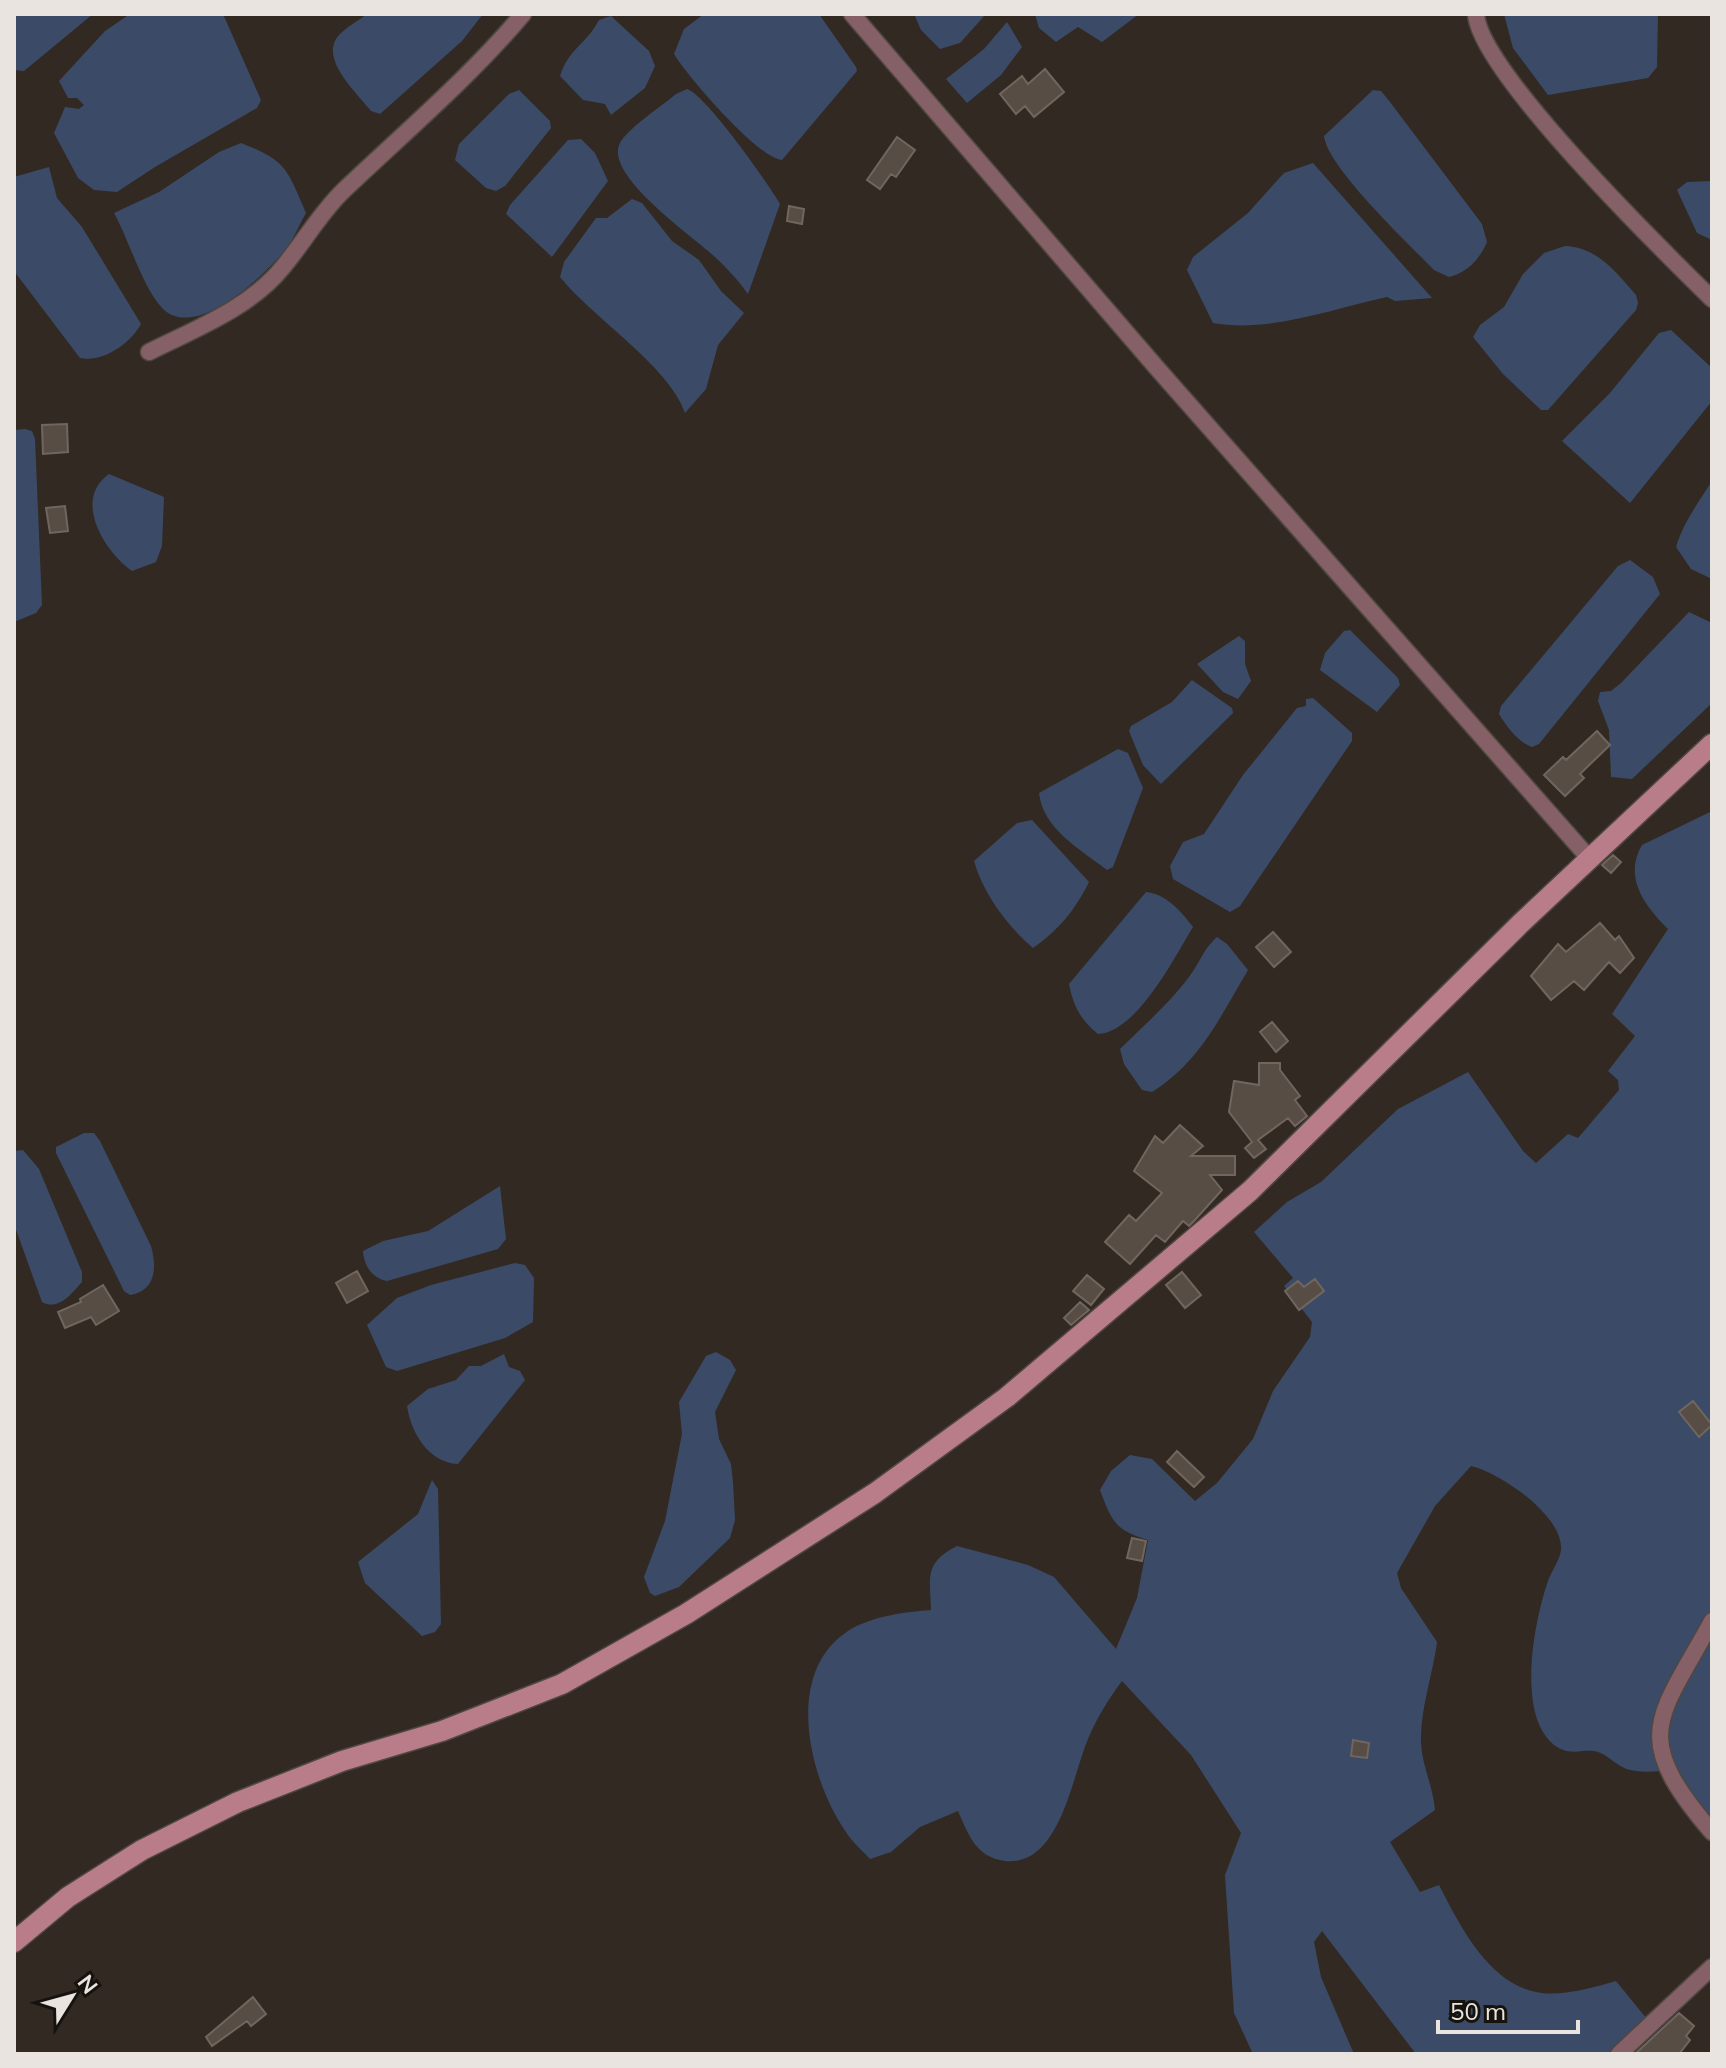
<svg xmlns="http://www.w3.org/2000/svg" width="1726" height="2068" font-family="Mulish,sans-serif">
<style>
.water{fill:#3b4b67}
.building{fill:#574d45;stroke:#70665e;stroke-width:2}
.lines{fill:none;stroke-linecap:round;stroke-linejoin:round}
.minor-casing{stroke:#4f4740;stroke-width:19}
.secondary-casing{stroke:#4f4740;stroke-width:23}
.minor{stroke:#856067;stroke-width:16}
.secondary{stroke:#b87d89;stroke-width:20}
</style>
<rect width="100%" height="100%" fill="#322922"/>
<path class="water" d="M 14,14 L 93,14 L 24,71 L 14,70 Z
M 130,14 L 223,14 L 261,100 L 257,108 L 155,167 L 117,192 L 94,190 L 78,178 L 54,133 L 65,107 L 79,109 L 84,105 L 77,98 L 68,98 L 59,81 L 105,31 Z
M 367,14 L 483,14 L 462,41 L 380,114 L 371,111 C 356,92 317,57 340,34 C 348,26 358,21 367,14 Z
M 704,14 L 819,14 L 856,67 L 857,71 L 782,160 C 759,159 687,76 674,54 L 684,29 Z
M 914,14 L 986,14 L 960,43 L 940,49 L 921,30 Z
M 1035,14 L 1139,14 L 1102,42 L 1078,27 L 1056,42 L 1039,28 Z
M 1504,14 L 1658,14 L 1657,67 L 1648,78 L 1548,95 L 1513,48 Z
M 611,16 L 649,51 L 655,66 L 645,88 L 611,115 L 605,104 L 583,100 L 560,76 C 569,48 585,46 599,20 Z
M 1007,22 L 1022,47 L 1001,75 L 967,103 L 946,79 L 984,49 Z
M 687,89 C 706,95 768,183 780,204 L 748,294 C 738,280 727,268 715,257 C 694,237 603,175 620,143 C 628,128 662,106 676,94 Z
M 519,90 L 550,121 L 551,128 L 505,186 L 496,191 L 486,188 L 455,160 L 459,144 L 509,94 Z
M 1373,90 L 1381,91 L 1390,102 L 1482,224 L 1487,242 C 1479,260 1468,272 1449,277 L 1434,270 C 1410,245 1327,167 1324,136 Z
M 581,139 L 595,153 L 608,181 L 552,257 L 506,214 L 510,205 L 568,140 Z
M 241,143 C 287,161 287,169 306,213 C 300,223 295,236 288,246 C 268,273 195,343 162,308 C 142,286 129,240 114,213 L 159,192 L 219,152 Z
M 1313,163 L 1432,298 L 1395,301 L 1387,297 C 1332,309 1269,333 1213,323 L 1187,270 L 1193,257 L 1248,213 L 1284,173 Z
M 49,167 L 57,198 L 82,227 L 141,324 C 131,343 103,363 80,358 L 14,271 L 14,177 Z
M 1712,181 L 1712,240 L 1697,233 L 1677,190 L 1687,182 Z
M 632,199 L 642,203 L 672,241 L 699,260 L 721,291 L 744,313 L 718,345 L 706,389 L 685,413 C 670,367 593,318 560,277 L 564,262 L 596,218 L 607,218 Z
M 1565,246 C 1597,247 1616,272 1636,295 L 1638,303 L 1636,310 L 1548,410 L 1541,410 L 1503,374 L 1473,337 L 1480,325 L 1504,307 L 1523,274 L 1544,253 Z
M 1671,330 L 1712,368 L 1712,401 L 1630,503 L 1562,441 L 1610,393 L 1659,333 Z
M 25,429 L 32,431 L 35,439 L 42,605 L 36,613 L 14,622 L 14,430 Z
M 109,474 L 164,497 L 162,546 L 156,562 L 132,571 C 105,552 72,500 109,474 Z
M 1712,481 L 1712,579 L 1691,569 L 1676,547 C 1683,523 1700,500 1712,481 Z
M 1630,560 L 1653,577 L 1660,594 L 1539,744 L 1532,747 C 1518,742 1507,727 1499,714 L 1501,706 L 1618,566 Z
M 1689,612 L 1712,623 L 1712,703 L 1632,779 L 1611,777 L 1609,730 L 1598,701 L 1600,692 L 1611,691 L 1621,683 Z
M 1344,631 L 1350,630 L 1398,678 L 1400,685 L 1377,712 L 1320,670 L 1325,653 Z
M 1239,636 L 1245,641 L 1245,664 L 1251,681 L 1238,699 L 1223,692 L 1197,664 Z
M 1192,680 L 1232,708 L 1233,713 L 1161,784 L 1143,765 L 1129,731 L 1131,726 L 1172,702 Z
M 1313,698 L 1352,733 L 1352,741 L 1240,906 L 1230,912 L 1173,879 L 1170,866 L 1183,842 L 1204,834 L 1243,775 L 1297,708 L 1306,706 L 1306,699 Z
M 1118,749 L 1128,753 L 1143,788 L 1113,867 L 1107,870 C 1080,849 1043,829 1039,793 Z
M 1712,811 L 1712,1832 L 1668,1771 C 1656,1771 1642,1773 1631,1770 C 1617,1768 1607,1752 1593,1751 C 1579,1750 1570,1755 1557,1747 C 1515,1719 1534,1623 1547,1584 C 1550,1573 1560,1560 1561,1550 C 1564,1516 1499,1472 1471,1466 L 1435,1506 L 1397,1573 L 1401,1588 L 1437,1642 C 1433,1674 1420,1709 1421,1742 C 1422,1766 1433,1786 1435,1810 L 1390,1842 L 1420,1892 L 1439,1885 C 1460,1926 1490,1987 1542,1993 C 1564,1996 1595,1987 1616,1981 L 1651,2024 L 1619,2054 L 1416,2054 L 1322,1931 L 1314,1942 L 1321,1977 L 1354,2054 L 1253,2054 L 1234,2013 L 1225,1875 L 1241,1833 L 1191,1755 L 1122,1681 C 1110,1697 1096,1719 1088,1739 C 1072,1776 1060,1867 1005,1861 C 976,1857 969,1836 958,1811 L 920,1827 L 891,1852 L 870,1859 C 862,1850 852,1842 846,1832 C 809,1779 783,1673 848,1631 C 871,1616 905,1612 931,1610 C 930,1576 924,1563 957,1546 L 1028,1565 L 1054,1577 L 1116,1649 L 1137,1598 L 1148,1540 C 1115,1530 1112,1522 1100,1490 L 1111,1471 L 1130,1455 L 1152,1459 L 1195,1501 L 1217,1483 L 1253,1439 L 1273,1391 L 1310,1337 L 1312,1322 L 1284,1286 L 1293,1278 L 1254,1232 L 1287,1202 L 1321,1182 L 1398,1109 L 1468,1072 L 1523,1151 L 1536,1163 L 1568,1134 L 1578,1138 L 1619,1090 L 1618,1080 L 1608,1071 L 1635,1036 L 1612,1014 L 1668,929 C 1645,906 1623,878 1642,845 Z
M 1032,820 L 1089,882 C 1075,910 1059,930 1033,948 C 1007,926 983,893 974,861 L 1017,823 Z
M 1146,892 C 1166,894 1181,911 1193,927 C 1174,958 1137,1032 1098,1034 C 1081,1020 1073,1006 1069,984 Z
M 1217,937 L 1227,944 L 1248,970 C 1220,1017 1200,1062 1152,1092 L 1142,1090 L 1124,1064 L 1120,1049 C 1145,1024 1176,998 1195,968 C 1203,955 1205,948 1217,937 Z
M 84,1133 L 94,1133 L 100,1141 L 151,1246 C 157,1267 156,1291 130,1295 L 124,1291 L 56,1153 L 56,1147 Z
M 23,1150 L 39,1169 L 82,1272 L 82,1282 C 71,1294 59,1311 42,1302 L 14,1224 L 14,1151 Z
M 500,1186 L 506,1239 L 498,1249 L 387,1281 C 372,1278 364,1266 363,1251 L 383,1241 L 428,1231 Z
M 515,1263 L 525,1265 L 534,1278 L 533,1322 L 505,1338 L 397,1371 L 386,1367 L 367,1325 L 397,1298 L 431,1285 Z
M 716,1352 L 730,1360 L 736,1370 L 715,1412 L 719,1439 L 731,1464 L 733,1482 L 735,1520 L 730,1538 L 679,1587 L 655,1596 L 650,1593 L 644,1577 L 665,1521 L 682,1434 L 679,1402 L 706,1356 Z
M 504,1354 L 509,1367 L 520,1371 L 525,1380 L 458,1464 C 429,1463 411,1433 407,1406 L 428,1389 L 456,1380 L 469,1366 L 481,1366 Z
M 432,1480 L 438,1489 L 441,1624 L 435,1632 L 422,1636 L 365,1583 L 358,1562 L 418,1514 Z"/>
<path class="building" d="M 1045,69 L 1064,92 L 1034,117 L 1025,106 L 1016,114 L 1000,94 L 1022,76 L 1028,84 Z
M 897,137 L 915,150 L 896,177 L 891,174 L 880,189 L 867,180 Z
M 789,206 L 804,209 L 802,224 L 787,221 Z
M 67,424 L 68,452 L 43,454 L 42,425 Z
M 65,506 L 68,531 L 50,533 L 46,508 Z
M 1597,731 L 1610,745 L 1580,774 L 1584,778 L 1565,796 L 1544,775 L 1563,757 L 1566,760 Z
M 1613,855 L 1621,862 L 1611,873 L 1602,865 Z
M 1600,923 L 1615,940 L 1619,936 L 1634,958 L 1620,973 L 1609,962 L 1584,990 L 1574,981 L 1551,1000 L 1531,976 L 1558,944 L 1566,952 Z
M 1273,932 L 1291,952 L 1274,967 L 1256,947 Z
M 1272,1022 L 1288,1041 L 1276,1052 L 1260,1032 Z
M 1259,1063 L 1280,1063 L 1280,1070 L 1300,1096 L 1295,1100 L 1307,1116 L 1295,1126 L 1288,1118 L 1258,1140 L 1266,1149 L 1254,1158 L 1245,1148 L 1252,1142 L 1229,1112 L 1234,1081 L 1259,1085 Z
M 1180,1125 L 1203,1146 L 1191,1156 L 1235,1156 L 1235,1175 L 1210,1175 L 1222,1190 L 1194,1221 L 1189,1226 L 1183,1221 L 1165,1242 L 1156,1235 L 1130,1264 L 1105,1242 L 1129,1215 L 1136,1221 L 1162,1193 L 1134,1171 L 1155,1136 L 1163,1143 Z
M 357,1271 L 368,1291 L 347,1303 L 336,1283 Z
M 1182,1272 L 1201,1295 L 1185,1308 L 1166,1285 Z
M 1087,1275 L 1104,1289 L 1091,1305 L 1073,1291 Z
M 1315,1279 L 1324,1291 L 1299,1310 L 1285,1291 L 1298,1281 L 1304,1287 Z
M 103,1285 L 119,1311 L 96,1325 L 91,1317 L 65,1328 L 58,1312 L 81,1302 L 80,1299 Z
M 1080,1302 L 1089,1310 L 1071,1325 L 1064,1318 Z
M 1693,1401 L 1712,1425 L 1699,1437 L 1679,1412 Z
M 1177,1451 L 1204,1477 L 1194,1487 L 1167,1462 Z
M 1132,1538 L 1146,1541 L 1142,1561 L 1127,1558 Z
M 1353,1740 L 1369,1743 L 1367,1758 L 1351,1756 Z
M 253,1997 L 266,2014 L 251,2026 L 247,2021 L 212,2046 L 206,2037 Z
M 1679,2013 L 1694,2026 L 1686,2036 L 1690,2040 L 1679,2054 L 1635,2054 Z"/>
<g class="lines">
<defs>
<path id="minor" d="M 852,14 L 1156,367 L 1589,858
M 1476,14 C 1479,71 1665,253 1712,299
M 149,352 C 195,329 250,308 283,267 C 304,242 320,213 344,190 C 405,132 469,78 523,14
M 1712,1621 C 1658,1720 1629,1735 1712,1832
M 1619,2054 L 1712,1967"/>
<path id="secondary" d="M 14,1942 L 68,1897 L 142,1850 L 238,1802 L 342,1761 L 442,1731 L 562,1684 L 686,1614 L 875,1493 L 1007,1397 L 1250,1191 L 1520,924 L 1712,744"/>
</defs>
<use href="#minor" class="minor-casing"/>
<use href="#secondary" class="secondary-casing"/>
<use href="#minor" class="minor"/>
<use href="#secondary" class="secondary"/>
</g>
<rect width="1726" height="2068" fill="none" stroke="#eae4e0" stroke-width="32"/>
<g transform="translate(72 1996) rotate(53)" stroke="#16130f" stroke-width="6" paint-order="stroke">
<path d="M0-6L14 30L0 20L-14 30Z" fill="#eae4e0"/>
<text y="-12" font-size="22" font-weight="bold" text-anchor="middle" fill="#eae4e0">N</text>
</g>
<path d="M1438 2020v12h140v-12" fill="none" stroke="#eae4e0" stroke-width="4"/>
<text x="1450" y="2020" font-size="24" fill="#eae4e0" stroke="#16130f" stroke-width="6" paint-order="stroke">50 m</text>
</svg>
